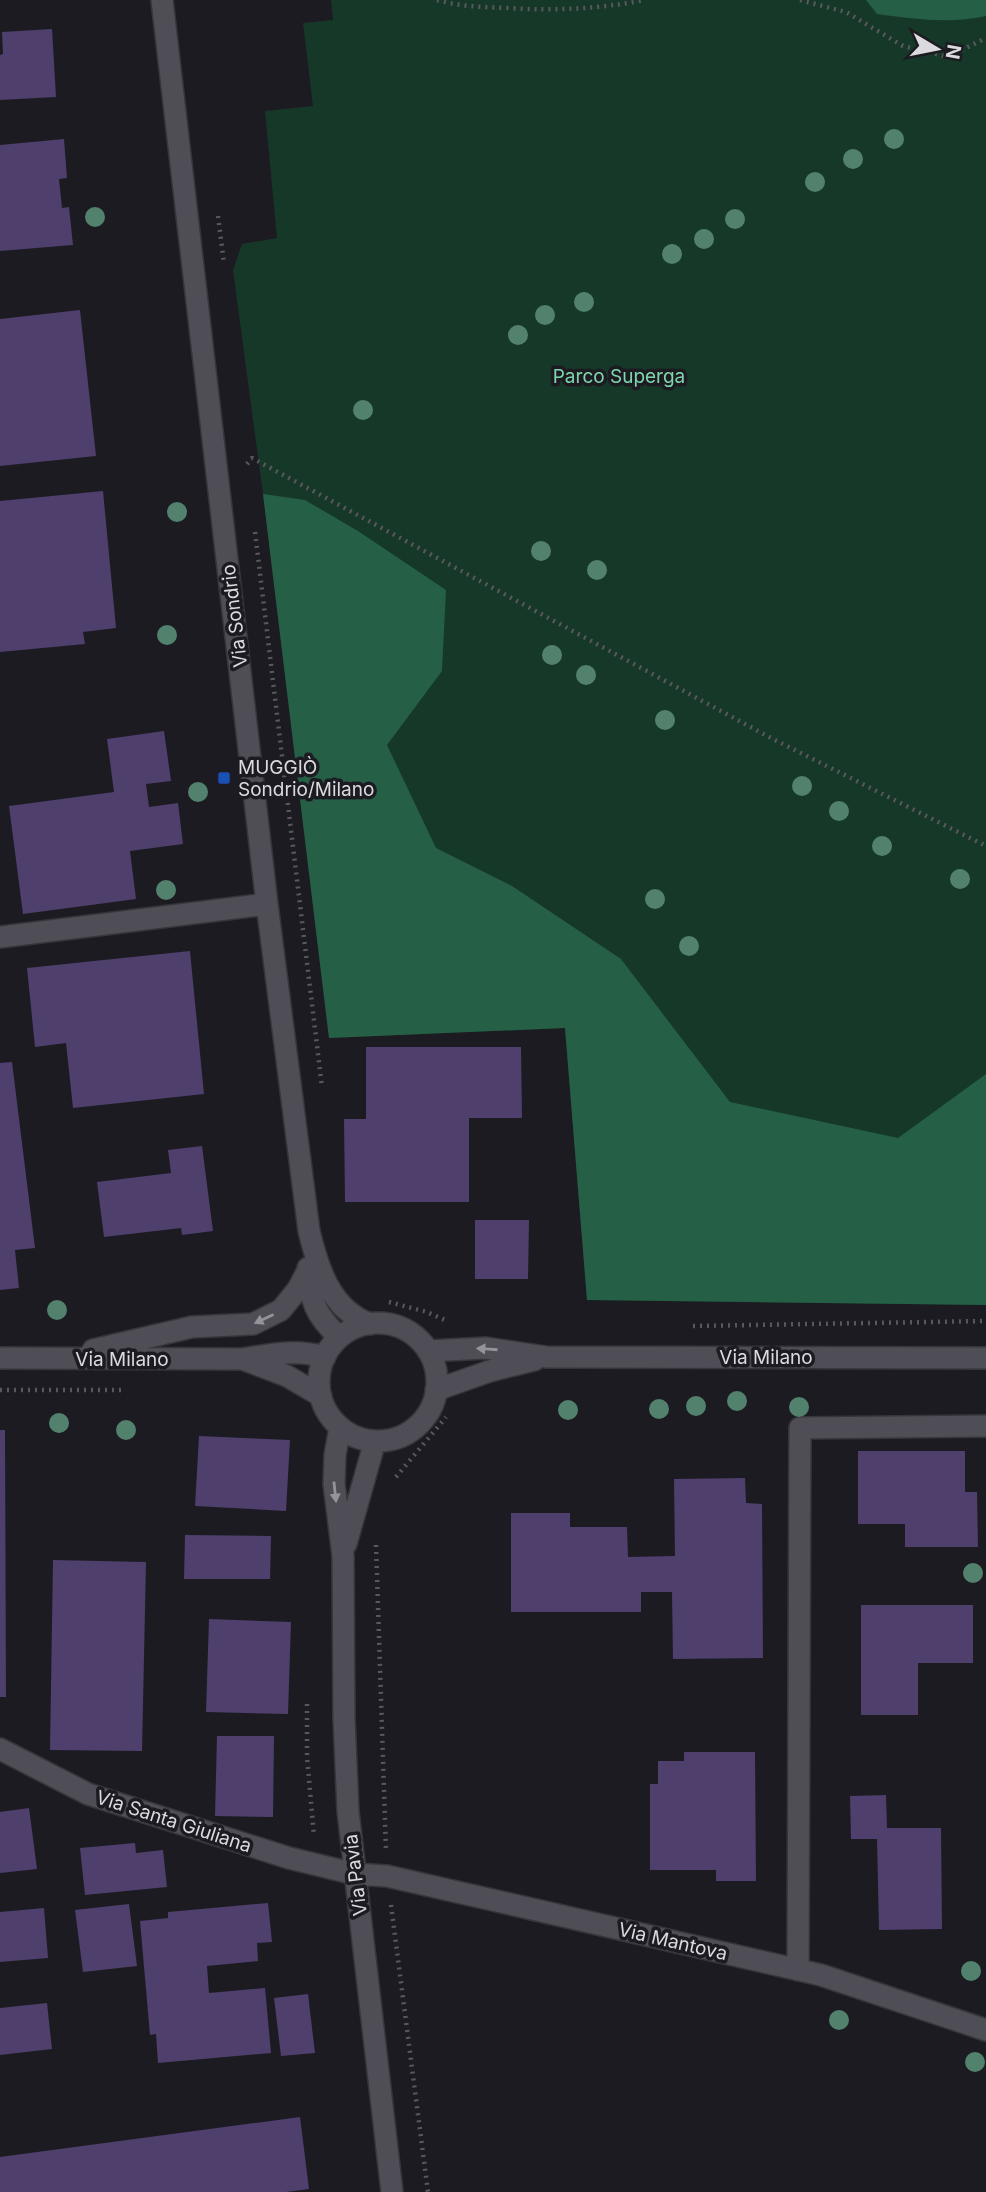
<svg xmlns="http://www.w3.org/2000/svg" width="986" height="2192" font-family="Inter,sans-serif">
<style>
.green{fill:#163828}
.forest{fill:#245f46}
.building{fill:#4e3f6c}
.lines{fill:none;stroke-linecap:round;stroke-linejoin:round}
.minor-casing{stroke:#36353a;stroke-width:24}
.path{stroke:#5a585e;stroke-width:4.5;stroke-dasharray:2 5;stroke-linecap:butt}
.minor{stroke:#4f4d55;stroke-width:21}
.tree{fill:#52826e}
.oneway{fill:#95949a}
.transit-dot{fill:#1a4fb4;stroke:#1d1b22;stroke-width:2.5}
.labels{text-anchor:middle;stroke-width:7;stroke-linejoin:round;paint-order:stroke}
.park-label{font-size:19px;fill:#7ed6ac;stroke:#1d1b22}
.street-label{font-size:19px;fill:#dbdadf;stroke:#1d1b22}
.poi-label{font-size:19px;fill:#dbdadf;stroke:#1d1b22;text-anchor:start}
</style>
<rect width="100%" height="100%" fill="#1d1b22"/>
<path class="green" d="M 331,0 L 986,0 L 986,1305 L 587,1300 L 565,1028 L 329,1038 L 263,494 L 233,270 L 242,244 L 277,238 L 265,111 L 313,106 L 303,23 L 333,20 Z"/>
<path class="forest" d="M 866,0 L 986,0 L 986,16 C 949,24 914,19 877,14 Z
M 263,494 L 305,500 L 358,531 L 446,590 L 442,671 L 387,745 L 436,848 L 512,886 L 621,959 L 730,1102 L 898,1138 L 986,1074 L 986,1305 L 587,1300 L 565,1028 L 329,1038 Z"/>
<path class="building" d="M 52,29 L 56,97 L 0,100 L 0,55 L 3,54 L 2,32 Z
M 64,139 L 67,178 L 59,179 L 62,208 L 69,207 L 73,245 L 0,251 L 0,145 Z
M 80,310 L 96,456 L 0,466 L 0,319 Z
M 103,491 L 116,628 L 83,632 L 85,644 L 0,652 L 0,501 Z
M 164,731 L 171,781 L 146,784 L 149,807 L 178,803 L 183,844 L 130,851 L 136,899 L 23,914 L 9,806 L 114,792 L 107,739 Z
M 190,951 L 204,1094 L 73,1108 L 66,1043 L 35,1047 L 27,968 Z
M 366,1047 L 521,1047 L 522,1118 L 469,1118 L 469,1202 L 345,1202 L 344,1119 L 366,1119 Z
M 12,1062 L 35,1248 L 15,1250 L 19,1288 L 0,1290 L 0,1063 Z
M 202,1146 L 213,1231 L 182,1235 L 181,1228 L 104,1237 L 97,1182 L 171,1173 L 168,1150 Z
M 475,1220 L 529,1220 L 528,1279 L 475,1279 Z
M 0,1430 L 5,1430 L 6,1697 L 0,1697 Z
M 199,1436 L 290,1440 L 286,1511 L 195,1506 Z
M 858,1451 L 965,1451 L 965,1492 L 977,1492 L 978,1547 L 905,1547 L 905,1524 L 858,1524 Z
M 745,1478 L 746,1503 L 762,1504 L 763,1658 L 673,1659 L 672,1592 L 641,1592 L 641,1612 L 511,1612 L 511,1513 L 570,1513 L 570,1527 L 627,1527 L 628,1557 L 675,1556 L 674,1479 Z
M 185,1535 L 271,1536 L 270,1579 L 184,1579 Z
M 53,1560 L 146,1562 L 142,1751 L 50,1750 Z
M 861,1605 L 973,1605 L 973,1663 L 918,1663 L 918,1715 L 861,1715 Z
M 209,1619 L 291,1622 L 288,1714 L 206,1712 Z
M 217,1736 L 274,1736 L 273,1817 L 215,1816 Z
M 684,1752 L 755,1752 L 756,1881 L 716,1881 L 716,1870 L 650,1870 L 650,1784 L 658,1784 L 658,1761 L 684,1761 Z
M 886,1795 L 887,1828 L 941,1828 L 942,1929 L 879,1930 L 877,1839 L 851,1839 L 850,1796 Z
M 29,1808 L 37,1869 L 0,1873 L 0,1812 Z
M 135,1843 L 136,1853 L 163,1850 L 167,1887 L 85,1895 L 80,1848 Z
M 268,1903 L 272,1942 L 257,1943 L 258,1961 L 207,1966 L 209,1993 L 265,1988 L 271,2053 L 158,2063 L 156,2034 L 150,2035 L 140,1921 L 168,1918 L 168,1912 Z
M 129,1904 L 137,1966 L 83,1972 L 75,1910 Z
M 44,1908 L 48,1958 L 0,1962 L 0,1912 Z
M 308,1994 L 315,2053 L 281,2056 L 274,1998 Z
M 47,2003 L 52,2049 L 0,2055 L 0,2008 Z
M 300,2117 L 309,2189 L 286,2192 L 0,2192 L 0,2157 Z"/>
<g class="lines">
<defs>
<path id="minor" d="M 162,0 L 267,904 L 309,1231 C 318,1268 330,1309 370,1324
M 0,937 L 267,904
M 308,1268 C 310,1300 315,1315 339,1337
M319 1382a59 59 0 1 1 118 0a59 59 0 1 1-118 0Z
M 93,1350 L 192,1327 L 253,1324 L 281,1310 L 298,1289 L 308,1270
M 428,1351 L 486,1348 L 546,1357 L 986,1358
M 0,1358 L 243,1359 C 272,1354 296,1349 325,1357
M 245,1360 L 287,1376 L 321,1396
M 436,1390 L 490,1371 L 534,1360
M 340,1427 L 335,1455 L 334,1484 L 343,1556 L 344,1718 L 348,1811 L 392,2192
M 346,1544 L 375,1441
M 0,1749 L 88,1794 L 289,1858 L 355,1874 L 387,1876 L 821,1975 L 986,2030
M 798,1970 L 800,1428 L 986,1426"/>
</defs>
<use href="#minor" class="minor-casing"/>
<path class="path" d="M 437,0 C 461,7 483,7 508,8 C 557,11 597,9 645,0
M 800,0 L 846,12 L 903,46 L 948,57 L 986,38
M 218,216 L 224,263
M 247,464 L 252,458 L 771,738 L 986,846
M 255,532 L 322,1087
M 389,1302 L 427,1312 L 447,1321
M 693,1326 L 986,1321
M 0,1390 L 122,1390
M 396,1477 L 446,1417
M 376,1545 L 386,1851
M 307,1704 L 307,1757 L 314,1836
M 391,1905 L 428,2192"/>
<use href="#minor" class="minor"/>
</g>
<g class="tree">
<circle cx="894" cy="139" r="10"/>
<circle cx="853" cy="159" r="10"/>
<circle cx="815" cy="182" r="10"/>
<circle cx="95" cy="217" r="10"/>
<circle cx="735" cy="219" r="10"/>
<circle cx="704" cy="239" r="10"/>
<circle cx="672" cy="254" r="10"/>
<circle cx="584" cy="302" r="10"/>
<circle cx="545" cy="315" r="10"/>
<circle cx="518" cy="335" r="10"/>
<circle cx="363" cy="410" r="10"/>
<circle cx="177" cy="512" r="10"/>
<circle cx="541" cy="551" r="10"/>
<circle cx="597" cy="570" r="10"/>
<circle cx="167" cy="635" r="10"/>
<circle cx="552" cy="655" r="10"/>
<circle cx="586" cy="675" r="10"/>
<circle cx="665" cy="720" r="10"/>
<circle cx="802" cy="786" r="10"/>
<circle cx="198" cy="792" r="10"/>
<circle cx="839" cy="811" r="10"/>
<circle cx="882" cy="846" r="10"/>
<circle cx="960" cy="879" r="10"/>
<circle cx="166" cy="890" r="10"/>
<circle cx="655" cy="899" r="10"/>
<circle cx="689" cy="946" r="10"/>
<circle cx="57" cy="1310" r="10"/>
<circle cx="737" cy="1401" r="10"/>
<circle cx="696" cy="1406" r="10"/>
<circle cx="799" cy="1407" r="10"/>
<circle cx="659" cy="1409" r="10"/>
<circle cx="568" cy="1410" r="10"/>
<circle cx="59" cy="1423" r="10"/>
<circle cx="126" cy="1430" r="10"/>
<circle cx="973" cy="1573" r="10"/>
<circle cx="971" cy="1971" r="10"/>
<circle cx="839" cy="2020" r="10"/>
<circle cx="975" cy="2062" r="10"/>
</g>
<defs><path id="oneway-solid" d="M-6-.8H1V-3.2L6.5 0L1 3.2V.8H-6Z" transform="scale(1.75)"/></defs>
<g class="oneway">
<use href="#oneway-solid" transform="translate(264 1319) rotate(155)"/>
<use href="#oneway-solid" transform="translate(487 1349) rotate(-176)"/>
<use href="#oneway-solid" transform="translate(335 1492) rotate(84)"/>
</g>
<rect class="transit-dot" x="217" y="771" width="14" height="14" rx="3.5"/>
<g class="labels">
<g class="park-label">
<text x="619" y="383">Parco Superga</text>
</g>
<g class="street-label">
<text transform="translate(234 616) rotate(-97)" y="7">Via Sondrio</text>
<text x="766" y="1364">Via Milano</text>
<text x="122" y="1366">Via Milano</text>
<text transform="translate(174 1821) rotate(18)" y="7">Via Santa Giuliana</text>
<text transform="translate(355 1875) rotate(-97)" y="7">Via Pavia</text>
<text transform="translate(673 1941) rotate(13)" y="7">Via Mantova</text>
</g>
<g class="poi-label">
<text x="238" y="774">MUGGIÒ<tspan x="238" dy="22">Sondrio/Milano</tspan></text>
</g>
</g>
<g transform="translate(937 49) rotate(100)" stroke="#1d1b22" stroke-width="5" paint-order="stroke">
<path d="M0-5L12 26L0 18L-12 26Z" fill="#dbdadf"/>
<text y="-10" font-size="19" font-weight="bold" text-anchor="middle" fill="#dbdadf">N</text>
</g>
</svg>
